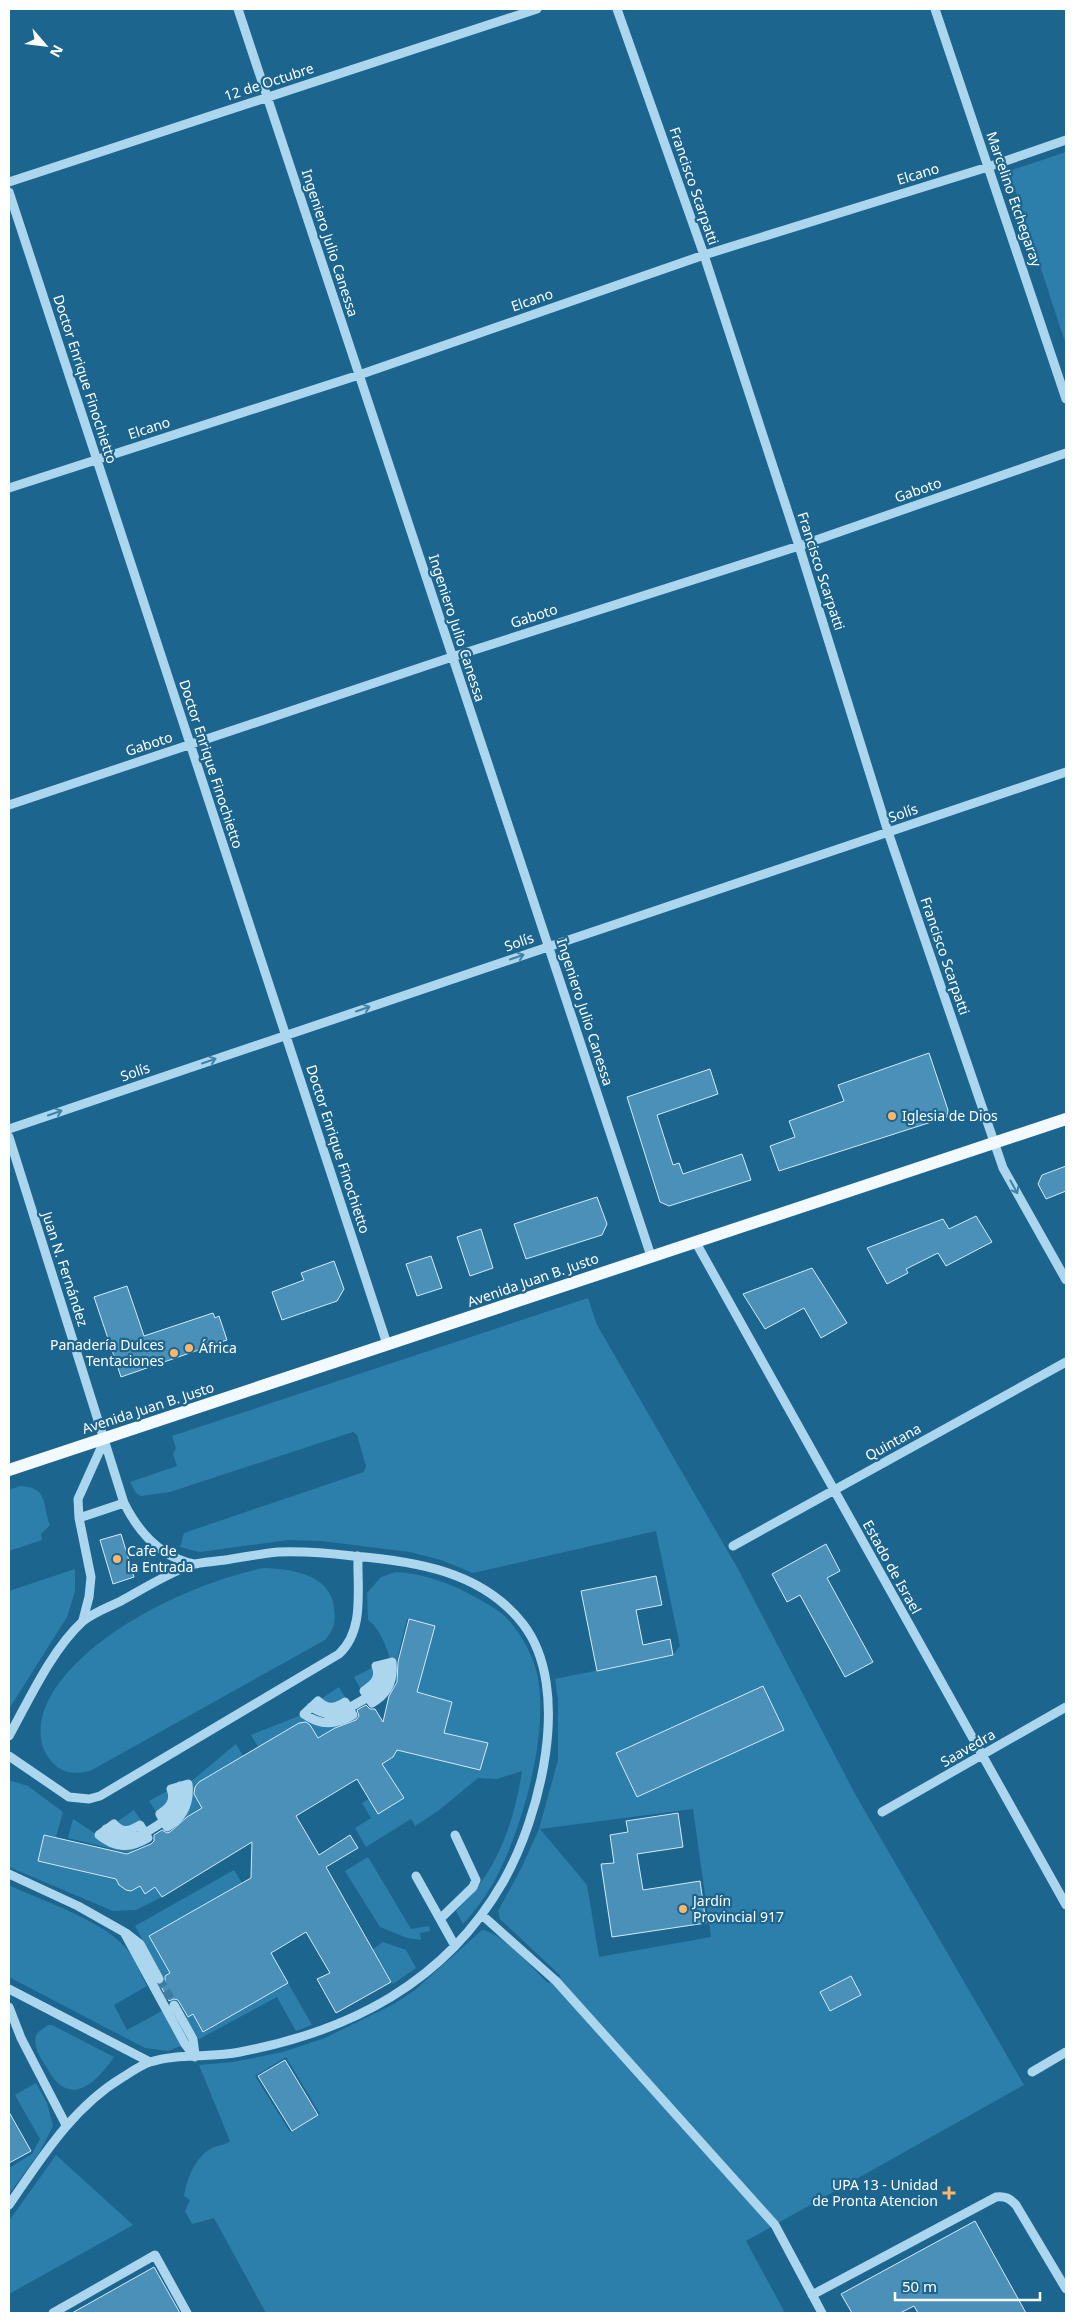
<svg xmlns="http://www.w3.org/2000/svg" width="1075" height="2322" font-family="'Noto Sans',sans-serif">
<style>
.green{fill:#2d7fab;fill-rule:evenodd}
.building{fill:#4a90b8;stroke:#d1ebfa}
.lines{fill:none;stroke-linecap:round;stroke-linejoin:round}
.minor-tunnel{stroke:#3e7ca0;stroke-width:9;stroke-dasharray:9 4.5;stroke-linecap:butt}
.minor{stroke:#abd6ee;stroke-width:9}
.major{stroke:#f2f9ff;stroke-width:12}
.minor-bridge{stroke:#abd6ee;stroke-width:9}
.oneway{stroke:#4081a7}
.poi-dot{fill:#feb669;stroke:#1c658f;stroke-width:2}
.labels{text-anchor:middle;stroke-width:4.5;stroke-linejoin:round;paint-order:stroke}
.street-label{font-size:14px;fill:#fff;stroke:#1c658f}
.poi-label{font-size:14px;fill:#fff;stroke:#1c658f;text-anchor:start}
</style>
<rect width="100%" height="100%" fill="#1c658f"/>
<path class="green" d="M 1066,152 L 1066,345 L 1009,171 Z
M 588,1298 L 597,1325 L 738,1569 L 855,1794 L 1024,2085 L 746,2241 L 784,2311 L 780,2313 L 266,2313 L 214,2218 L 192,2224 L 185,2211 L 190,2200 L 184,2196 C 187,2179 195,2157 212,2148 C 218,2145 224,2146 230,2141 L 199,2065 L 233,2062 L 283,2052 L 325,2038 L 394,2004 L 415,1990 L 482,1930 C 503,1933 532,1968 548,1983 L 561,1976 L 500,1919 L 498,1911 L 522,1867 L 539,1829 L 558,1760 L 558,1699 L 555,1679 L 673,1655 L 680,1646 L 656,1531 L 473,1573 L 441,1560 L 410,1552 L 321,1541 L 288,1540 L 200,1552 L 180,1547 L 184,1533 L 364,1472 L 366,1466 L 357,1435 L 353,1432 L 170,1492 L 141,1496 L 136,1493 L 130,1482 L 177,1466 L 173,1454 L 176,1448 L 172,1436 ZM 784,1730 L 638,1797 L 617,1754 ZM 693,1809 L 711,1937 L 599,1957 L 587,1885 L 540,1829 ZM 286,2057 L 320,2114 L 290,2132 L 255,2076 Z
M 20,1486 C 50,1487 42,1507 50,1525 L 41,1534 L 42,1540 L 9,1551 L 9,1490 Z
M 264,1568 C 293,1569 331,1575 334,1608 C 336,1622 334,1629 325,1640 L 90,1771 C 72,1775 59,1773 48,1757 C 36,1740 40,1716 49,1699 C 86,1632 192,1583 264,1568 Z
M 75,1569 L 75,1591 L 67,1617 L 9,1709 L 9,1591 Z
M 396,1572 C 423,1574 448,1582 471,1595 C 486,1603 501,1610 511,1623 C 521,1635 530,1651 535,1666 C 553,1724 522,1833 492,1885 C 484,1899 474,1912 463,1924 L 456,1911 C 496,1874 514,1824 522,1771 L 497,1779 L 478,1778 L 438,1811 L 415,1826 L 411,1819 L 366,1847 L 355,1828 L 371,1818 L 362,1803 L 369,1799 L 403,1798 L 382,1764 L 393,1757 L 397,1750 L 487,1743 L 414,1726 L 448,1719 L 452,1702 L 417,1693 L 409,1619 L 407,1619 L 393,1676 C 392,1660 382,1629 368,1620 L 367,1593 L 381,1577 Z
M 376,1666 L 378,1673 L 361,1690 L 354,1677 Z
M 339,1687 L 346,1699 L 336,1707 L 318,1701 Z
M 304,1714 L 317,1721 L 354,1717 L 318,1739 L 310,1725 L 302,1722 L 258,1747 L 251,1735 Z
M 236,1744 L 243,1756 L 197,1785 L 194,1794 L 202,1808 L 168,1829 L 188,1784 Z
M 12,1781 L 28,1786 L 63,1812 L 56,1837 L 44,1835 L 38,1861 L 117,1880 C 121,1892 130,1891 140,1886 L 145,1893 L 155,1887 L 162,1897 L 136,1910 L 113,1911 L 9,1867 L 9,1782 Z
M 171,1789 L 173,1797 L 157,1813 L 149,1801 Z
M 134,1810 L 142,1822 L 131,1831 L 114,1824 Z
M 73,1819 L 105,1840 L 149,1840 L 129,1853 L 68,1838 Z
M 368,1857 L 411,1929 L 429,1926 L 430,1931 L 420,1933 L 421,1940 L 407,1938 L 380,1927 L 345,1871 Z
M 234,1870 L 251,1898 L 233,1888 L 150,1936 L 170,1973 L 163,1977 L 135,1926 Z
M 9,1885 C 43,1902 107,1921 129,1952 C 136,1962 141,1975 147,1986 L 114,2005 L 127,2030 L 162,2011 L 181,2046 L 168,2051 L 145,2048 L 9,1977 Z
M 383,1942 L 406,1950 L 416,1968 L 393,1984 L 373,1949 Z
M 288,1983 L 312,2025 L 296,2031 L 277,1997 L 199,2039 L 186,2018 L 193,2014 L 204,2032 Z
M 48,2025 L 52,2025 L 114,2057 C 103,2073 80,2102 59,2084 C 53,2079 49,2071 45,2065 C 39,2055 32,2045 37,2033 Z
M 36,2083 L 47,2103 L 53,2126 L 39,2153 L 9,2194 L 9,2168 L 32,2154 L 40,2139 L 15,2095 Z
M 56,2155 L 133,2225 L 9,2294 L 9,2221 Z"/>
<path class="building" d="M 929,1053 L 948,1110 L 947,1117 L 779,1171 L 770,1146 L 795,1137 L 789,1121 L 844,1101 L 838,1085 Z
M 710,1069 L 718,1094 L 657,1115 L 673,1165 L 679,1163 L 683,1174 L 742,1154 L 751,1180 L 669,1206 L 660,1202 L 627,1097 Z
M 1066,1166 L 1066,1191 L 1046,1199 L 1038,1184 L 1042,1175 Z
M 597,1197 L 607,1224 L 602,1235 L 526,1259 L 514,1224 Z
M 976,1216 L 992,1242 L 946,1266 L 938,1253 L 906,1269 L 908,1273 L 887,1284 L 867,1248 L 943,1219 L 949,1229 Z
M 481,1229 L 493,1268 L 470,1276 L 457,1237 Z
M 431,1256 L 442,1288 L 417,1296 L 406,1264 Z
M 334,1261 L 344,1289 L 337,1301 L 282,1320 L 272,1292 L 304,1280 L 301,1273 Z
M 812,1268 L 847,1323 L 821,1338 L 804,1308 L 765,1329 L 743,1294 Z
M 127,1286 L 144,1336 L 213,1313 L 215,1318 L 219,1316 L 227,1340 L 121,1377 L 94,1297 Z
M 121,1534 L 134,1577 L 113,1584 L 100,1540 Z
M 826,1544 L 840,1571 L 827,1578 L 873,1662 L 845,1677 L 800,1595 L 787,1602 L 772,1574 Z
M 656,1576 L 662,1605 L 636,1610 L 643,1645 L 670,1639 L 673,1655 L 597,1671 L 581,1591 Z
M 409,1619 L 435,1626 L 417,1692 L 452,1702 L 444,1733 L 488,1743 L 480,1770 L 397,1750 L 393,1757 L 382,1764 L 404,1798 L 378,1814 L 357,1779 L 296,1816 L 319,1855 L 350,1835 L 358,1848 L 326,1867 L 391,1982 L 336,2013 L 317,1979 L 330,1973 L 306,1932 L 271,1953 L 288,1983 L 203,2032 L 193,2014 L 188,2017 L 178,2000 L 174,1999 L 169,2001 L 160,1985 L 165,1982 L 165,1976 L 170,1973 L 149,1936 L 251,1878 L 252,1842 L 162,1897 L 155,1887 L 145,1894 L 140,1886 L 131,1891 L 126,1890 L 119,1885 L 116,1879 L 38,1861 L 44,1835 L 127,1854 L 151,1844 L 154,1841 L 154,1835 L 162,1830 L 167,1833 L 170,1832 L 187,1817 L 202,1808 L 194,1794 L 195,1787 L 199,1782 L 299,1723 L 306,1722 L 310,1725 L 318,1738 L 335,1728 L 356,1720 L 359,1716 L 357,1710 L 366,1705 L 370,1709 L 375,1709 L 383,1722 L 389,1696 L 397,1682 L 398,1662 Z
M 763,1686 L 784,1730 L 637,1797 L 616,1753 Z
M 678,1813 L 683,1847 L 637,1854 L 643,1890 L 700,1881 L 706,1923 L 612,1937 L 601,1864 L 614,1863 L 610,1835 L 628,1832 L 626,1821 Z
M 851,1976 L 861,1995 L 830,2011 L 820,1992 Z
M 285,2060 L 318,2115 L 292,2131 L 258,2076 Z
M 9,2112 L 31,2151 L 9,2163 Z
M 975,2221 L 1026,2313 L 918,2313 L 914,2306 L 900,2313 L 852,2313 L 841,2294 Z
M 154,2267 L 180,2313 L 72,2313 Z"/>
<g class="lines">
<path class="minor-tunnel" d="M 159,1979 L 174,2005"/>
<path class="minor" d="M 238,9 L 651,1256
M 617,9 L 704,255 L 799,546 L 888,832 L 1003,1168 L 1066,1280
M 935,9 L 1066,399
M 9,182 L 537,9
M 9,192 L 387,1344
M 9,488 L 359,375 L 704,255 L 988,167 L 1066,140
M 9,805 L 452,657 L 799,546 L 1066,453
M 9,1129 L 1066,772
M 9,1137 L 124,1503 C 139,1533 160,1557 194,1564
M 695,1241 L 1066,1905
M 79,1518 L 124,1503
M 733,1546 L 1066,1362
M 83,1620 L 89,1597 L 91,1577 L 79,1518 L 78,1499 L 105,1439
M 392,1662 C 394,1680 388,1694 372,1703 L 364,1691 C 374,1684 381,1678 376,1666 Z
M 368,1697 C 380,1689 390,1679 384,1664
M 318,1701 C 328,1710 335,1708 345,1702 L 353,1715 C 335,1725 321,1726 304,1714 Z
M 311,1707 C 326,1716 335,1717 349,1708
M 9,1736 C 29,1700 51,1651 82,1622 C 92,1613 109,1607 121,1601 C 141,1590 175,1569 195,1564 C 205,1562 216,1561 225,1560 C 243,1557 260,1554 278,1552 C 303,1551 328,1553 353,1556 C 414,1561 482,1571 523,1624 C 573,1689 540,1817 503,1882 C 445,1983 350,2031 240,2052 C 211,2058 178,2053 150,2062 C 141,2065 131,2072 123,2077 C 73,2107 42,2157 9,2205
M 9,1756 L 69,1797 L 89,1799 L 100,1796 L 339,1654 C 365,1630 357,1589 358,1556
M 188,1784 C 190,1803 184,1817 167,1827 L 160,1814 C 169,1808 176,1801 171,1789 Z
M 882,1812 L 1066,1707
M 114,1824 C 122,1834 130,1831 140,1825 L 148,1838 C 130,1849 115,1848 99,1835 Z
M 106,1829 C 114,1835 122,1840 132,1838 C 143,1836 175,1816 179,1805 C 182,1799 181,1793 180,1786
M 9,1874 L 78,1906 L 124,1932 L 185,2044 L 195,2057
M 416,1876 L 455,1946
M 482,1915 L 556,1981 L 775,2225 L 822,2313
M 440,1919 L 473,1887 L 476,1880 L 455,1835
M 126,1933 L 140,1944 L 159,1979
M 9,1989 L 150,2062
M 174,2005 L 193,2039 L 195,2054
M 9,2007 L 21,2038 L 66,2125
M 1032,2072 L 1066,2052
M 812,2295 L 996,2197 C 1005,2196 1010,2198 1016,2205 L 1066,2289
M 53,2313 L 155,2255 L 187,2313"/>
<path class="major" d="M 9,1470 L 1066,1119"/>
<path class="minor-bridge" d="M 349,1708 L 368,1697"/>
</g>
<defs><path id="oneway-shaft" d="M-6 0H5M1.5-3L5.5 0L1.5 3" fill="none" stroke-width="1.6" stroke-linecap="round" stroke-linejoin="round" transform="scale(1.25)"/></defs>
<g class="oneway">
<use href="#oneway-shaft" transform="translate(517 957) rotate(-19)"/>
<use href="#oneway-shaft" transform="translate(363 1009) rotate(-19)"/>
<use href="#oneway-shaft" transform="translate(209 1061) rotate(-19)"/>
<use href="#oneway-shaft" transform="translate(55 1113) rotate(-19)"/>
<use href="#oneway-shaft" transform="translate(1014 1187) rotate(61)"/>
</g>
<g class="poi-dot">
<circle cx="892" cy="1116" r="5"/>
<circle cx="189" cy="1348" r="5"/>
<circle cx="174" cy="1353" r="5"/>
<circle cx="117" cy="1559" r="5"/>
<circle cx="683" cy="1909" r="5"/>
<path d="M946.5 2185.5h5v5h5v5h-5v5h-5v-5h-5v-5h5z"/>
</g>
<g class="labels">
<g class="street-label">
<text transform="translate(269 82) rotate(-18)" y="5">12 de Octubre</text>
<text transform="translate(918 174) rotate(-17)" y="5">Elcano</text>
<text transform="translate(694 186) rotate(71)" y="5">Francisco Scarpatti</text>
<text transform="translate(1014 199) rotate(71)" y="5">Marcelino Etchegaray</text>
<text transform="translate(330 243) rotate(72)" y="5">Ingeniero Julio Canessa</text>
<text transform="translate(532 300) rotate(-19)" y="5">Elcano</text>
<text transform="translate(85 379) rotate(72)" y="5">Doctor Enrique Finochietto</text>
<text transform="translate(149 428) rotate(-18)" y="5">Elcano</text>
<text transform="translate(918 490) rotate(-19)" y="5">Gaboto</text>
<text transform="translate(821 571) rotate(72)" y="5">Francisco Scarpatti</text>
<text transform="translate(534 616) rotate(-18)" y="5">Gaboto</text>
<text transform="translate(457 628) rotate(72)" y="5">Ingeniero Julio Canessa</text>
<text transform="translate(149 744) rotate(-18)" y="5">Gaboto</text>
<text transform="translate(211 764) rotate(72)" y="5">Doctor Enrique Finochietto</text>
<text transform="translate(903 813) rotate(-19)" y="5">Solís</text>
<text transform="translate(519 942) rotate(-19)" y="5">Solís</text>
<text transform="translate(945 956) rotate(71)" y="5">Francisco Scarpatti</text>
<text transform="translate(585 1012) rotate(72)" y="5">Ingeniero Julio Canessa</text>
<text transform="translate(135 1072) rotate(-19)" y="5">Solís</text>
<text transform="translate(338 1149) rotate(72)" y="5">Doctor Enrique Finochietto</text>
<text transform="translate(65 1269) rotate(72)" y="5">Juan N. Fernández</text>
<text transform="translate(533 1280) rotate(-19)" y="5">Avenida Juan B. Justo</text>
<text transform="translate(148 1408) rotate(-18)" y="5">Avenida Juan B. Justo</text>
<text transform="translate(893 1442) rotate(-29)" y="5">Quintana</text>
<text transform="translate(892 1567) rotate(61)" y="5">Estado de Israel</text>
<text transform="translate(968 1748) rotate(-30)" y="5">Saavedra</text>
</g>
<g class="poi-label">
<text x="902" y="1121">Iglesia de Dios</text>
<text x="164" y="1350" text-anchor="end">Panadería Dulces<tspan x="164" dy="16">Tentaciones</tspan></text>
<text x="199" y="1353">África</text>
<text x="127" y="1556">Cafe de<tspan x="127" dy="16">la Entrada</tspan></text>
<text x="693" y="1906">Jardín<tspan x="693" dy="16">Provincial 917</tspan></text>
<text x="938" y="2190" text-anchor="end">UPA 13 - Unidad<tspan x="938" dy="16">de Pronta Atencion</tspan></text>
</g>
</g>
<rect width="1075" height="2322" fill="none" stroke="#ffffff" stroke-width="20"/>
<g transform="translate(45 45) rotate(118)" stroke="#1c658f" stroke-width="4" paint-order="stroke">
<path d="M0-4L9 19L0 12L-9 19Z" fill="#ffffff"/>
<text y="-8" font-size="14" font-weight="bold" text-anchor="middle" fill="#ffffff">N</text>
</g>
<path d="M895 2292v8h145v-8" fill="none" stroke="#ffffff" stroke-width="2.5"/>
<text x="902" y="2292" font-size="15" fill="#ffffff" stroke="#1c658f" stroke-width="4" paint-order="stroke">50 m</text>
</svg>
